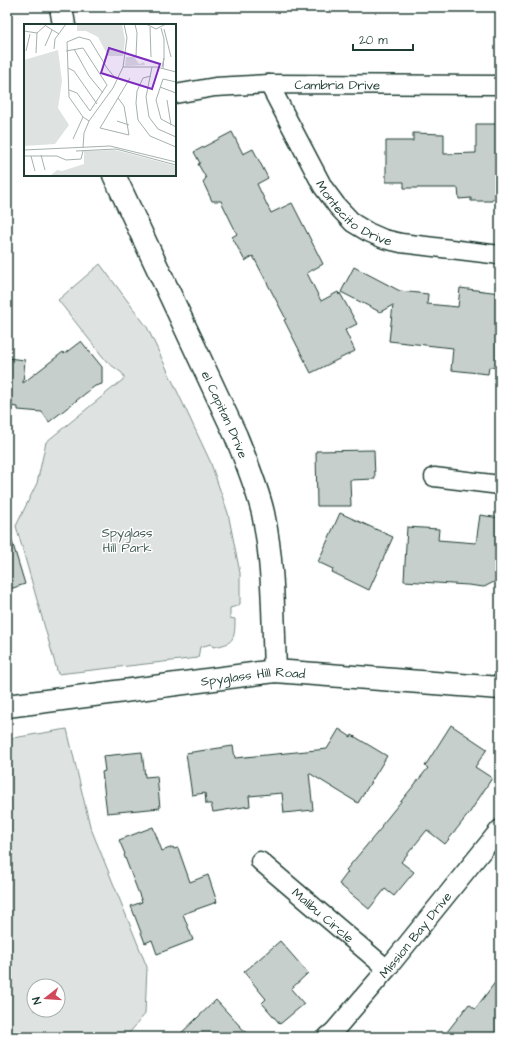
<svg xmlns="http://www.w3.org/2000/svg" width="507" height="1044" font-family="'Architects Daughter',sans-serif">
<style>
.green{fill:#dee3e2;stroke:#7e908b;fill-rule:evenodd}
.building{fill:#c7cfcc;stroke:#1f3d34}
.lines{fill:none;stroke-linecap:round;stroke-linejoin:round}
.street-casing{stroke:#1f3d34;stroke-width:21}
.secondary-casing{stroke:#1f3d34;stroke-width:25}
.street{stroke:#fff;stroke-width:18}
.secondary{stroke:#fff;stroke-width:22}
.labels{text-anchor:middle;stroke-width:3;stroke-linejoin:round;paint-order:stroke}
.street-label{font-size:13px;fill:#1f3d34;stroke:#fff}
.park-label{font-size:13px;fill:#455e57;stroke:#fff}
.inset-road{fill:none;stroke:#a5b1ae;stroke-width:1}
.view{fill:#7b2cbf;fill-opacity:0.15;stroke:#7b2cbf;stroke-width:2}
.inset-edge{fill:none;stroke:#1f3d34;stroke-width:2}
</style>
<rect width="100%" height="100%" fill="#fff"/>
<filter id="ink" filterUnits="userSpaceOnUse"><feTurbulence type="fractalNoise" baseFrequency=".025" numOctaves="2"/><feDisplacementMap in="SourceGraphic" scale="8" xChannelSelector="R" yChannelSelector="G"/><feConvolveMatrix kernelMatrix="1 2 1 2 8 2 1 2 1" color-interpolation-filters="sRGB"/></filter>
<g filter="url(#ink)">
<path class="green" d="M 100,264 L 147,327 L 210,461 L 228,513 L 240,573 L 240,604 L 237,606 L 230,608 L 230,618 L 235,619 C 235,639 234,644 213,647 L 211,644 L 200,647 L 198,658 L 58,674 L 16,526 L 37,483 L 46,442 L 125,378 L 122,373 L 107,362 L 58,300 Z
M 67,729 L 90,826 L 147,967 L 145,1014 L 126,1037 L 7,1037 L 7,739 ZM 34,986 L 58,986 L 58,1010 L 34,1010 Z"/>
<path class="building" d="M 476,124 L 500,124 L 500,199 L 492,199 L 492,201 L 471,201 L 471,198 L 459,199 L 458,188 L 404,188 L 404,182 L 386,182 L 386,141 L 413,141 L 413,133 L 444,134 L 444,154 L 476,153 Z
M 232,132 L 243,154 L 253,149 L 268,178 L 257,184 L 271,213 L 292,203 L 323,264 L 307,273 L 321,301 L 338,292 L 339,295 L 340,293 L 357,324 L 345,330 L 355,351 L 311,373 L 284,320 L 286,319 L 253,256 L 245,261 L 232,237 L 237,234 L 221,201 L 212,201 L 203,182 L 206,178 L 198,164 L 200,163 L 194,152 Z
M 354,267 L 400,291 L 428,294 L 427,304 L 458,307 L 460,288 L 500,293 L 500,368 L 489,367 L 488,374 L 451,370 L 453,348 L 389,341 L 393,305 L 380,312 L 341,292 Z
M 81,341 L 102,367 L 102,384 L 95,386 L 49,422 L 42,412 L 18,410 L 18,407 L 7,406 L 7,358 L 25,360 L 23,383 L 63,352 L 64,354 Z
M 374,450 L 375,479 L 350,480 L 351,506 L 317,506 L 316,451 Z
M 340,513 L 393,537 L 369,590 L 332,572 L 333,569 L 318,562 Z
M 480,515 L 500,518 L 500,579 L 484,587 L 468,585 L 404,581 L 407,527 L 439,529 L 438,540 L 476,543 Z
M 7,538 L 11,538 L 25,584 L 7,590 Z
M 451,725 L 487,749 L 475,767 L 492,778 L 470,812 L 445,844 L 427,830 L 401,862 L 414,872 L 394,896 L 385,889 L 369,909 L 339,884 L 348,872 L 346,870 L 382,827 L 381,826 L 428,768 L 425,766 Z
M 339,729 L 351,737 L 352,735 L 387,756 L 358,803 L 309,773 L 313,810 L 284,813 L 282,793 L 249,796 L 250,806 L 213,812 L 211,804 L 206,804 L 205,793 L 192,795 L 186,753 L 233,746 L 235,758 L 327,749 Z
M 142,752 L 145,777 L 157,776 L 160,808 L 107,813 L 102,772 L 105,771 L 103,756 Z
M 153,827 L 162,851 L 173,847 L 174,849 L 178,848 L 190,882 L 208,875 L 217,902 L 183,914 L 193,940 L 157,954 L 152,940 L 145,943 L 131,906 L 142,902 L 124,855 L 125,854 L 119,840 Z
M 280,941 L 308,973 L 291,989 L 304,1004 L 280,1024 L 262,1003 L 266,999 L 244,972 Z
M 500,976 L 500,1037 L 443,1037 L 469,1004 L 475,1009 Z
M 216,1000 L 250,1037 L 177,1037 Z"/>
<g class="lines">
<defs>
<g id="street">
<path id="s1" d="M 269,84 L 323,187 L 337,206 L 353,223 L 368,232 L 384,239 L 401,243 L 500,255"/>
<path id="s2" d="M 175,94 L 215,87 L 269,84 L 500,85"/>
<path d="M 434,477 L 500,485"/>
<path id="s3" d="M 260,861 L 387,969"/>
<path id="s4" d="M 327,1037 L 334,1031 L 387,969 L 500,829"/>
</g>
<g id="secondary">
<path d="M 61,7 L 64,25"/>
<path id="s5" d="M 114,175 L 236,436 C 246,461 257,487 263,513 C 274,565 273,618 275,671"/>
<path id="s6" d="M 7,706 L 101,694 L 275,671 L 500,688"/>
</g>
</defs>
<use href="#street" class="street-casing"/>
<use href="#secondary" class="secondary-casing"/>
<use href="#street" class="street"/>
<use href="#secondary" class="secondary"/>
</g>
</g>
<g class="labels">
<g class="street-label">
<text dy="5" stroke="none"><textPath href="#s2" startOffset="163">Cambria Drive</textPath></text>
<text dy="5" stroke="none"><textPath href="#s1" startOffset="158">Montecito Drive</textPath></text>
<text dy="5" stroke="none"><textPath href="#s5" startOffset="264">el Capitan Drive</textPath></text>
<text dy="5" stroke="none"><textPath href="#s6" startOffset="248">Spyglass Hill Road</textPath></text>
<text dy="5" stroke="none"><textPath href="#s3" startOffset="83">Malibu Circle</textPath></text>
<text dy="5" stroke="none"><textPath href="#s4" startOffset="135">Mission Bay Drive</textPath></text>
</g>
<g class="park-label">
<text x="127" y="537">Spyglass<tspan x="127" dy="15">Hill Park</tspan></text>
</g>
</g>
<g transform="translate(24 24)">
<rect width="152" height="152" fill="#fff"/>
<path d="M 53,0 L 98,0 L 101,16 L 99,32 L 84,32 L 74,13 L 62,7 L 53,7 ZM 34,26 L 38,57 L 34,84 L 45,101 L 31,120 L 0,122 L 0,36 ZM 102,33 L 110,33 L 115,40 L 120,38 L 121,41 L 101,42 ZM 91,126 L 152,142 L 152,152 L 26,152 L 33,146 L 38,147 L 60,140 L 60,127 Z" fill="#dee3e2"/>
<path class="inset-road" d="M 111,0 L 113,9 L 112,32M 122,0 L 132,5 L 142,0M 22,2 L 35,10M 126,3 L 127,33M 137,4 L 140,15 L 140,34M 140,5 L 147,33M 0,7 L 13,9 L 23,0M 21,22 L 28,6M 30,25 L 31,15 L 42,0M 50,25 L 65,52 L 79,69M 2,27 L 6,10M 42,27 L 59,24 L 83,61 L 66,87 L 53,69 L 45,66M 12,29 L 13,9M 99,43 L 133,43 L 152,48M 128,43 L 122,73 L 125,93 L 134,105 L 152,113M 138,43 L 140,34 L 139,44M 44,44 L 50,47 L 73,80M 127,52 L 119,54 L 113,67 L 112,79 L 114,96 L 126,112 L 152,123M 152,58 L 139,55 L 132,76 L 137,95 L 152,103M 136,63 L 152,69M 94,74 L 100,82 L 105,111 L 76,104 L 106,54M 143,76 L 147,101M 65,97 L 59,93 L 45,73 L 43,18 L 55,13 L 66,16 L 83,44 L 92,55M 93,97 L 105,101M 49,115 L 59,93M 59,124 L 60,109 L 65,97 L 89,64 L 99,43 L 103,14 L 100,0M 0,126 L 86,122 L 152,138M 52,127 L 92,125 L 152,141M 17,131 L 21,146M 0,132 L 33,132 L 42,136 L 57,135 L 59,127M 7,132 L 11,147"/>
<path class="view" d="M 85,24 L 136,40 L 128,65 L 77,49 Z"/>
<rect width="152" height="152" class="inset-edge"/>
</g>
<rect width="507" height="1044" fill="none" stroke="#fff" stroke-width="24"/>
<rect x="12" y="12" width="483" height="1020" fill="none" stroke="#1f3d34" stroke-width="1.5" filter="url(#ink)"/>
<g transform="translate(46 998) rotate(253)"><circle r="19" fill="#ffffff" stroke="#a5b1ae"/>
<path d="M0-3L7 15L0 10L-7 15Z" fill="#d1495b"/>
<text y="-6" font-size="11" font-weight="bold" text-anchor="middle" fill="#1f3d34">N</text>
</g>
<path d="M353 44v6h60v-6" fill="none" stroke="#1f3d34" stroke-width="2"/>
<text x="359" y="44" font-size="12" fill="#1f3d34" stroke="#ffffff" stroke-width="3" paint-order="stroke">20 m</text>
</svg>
